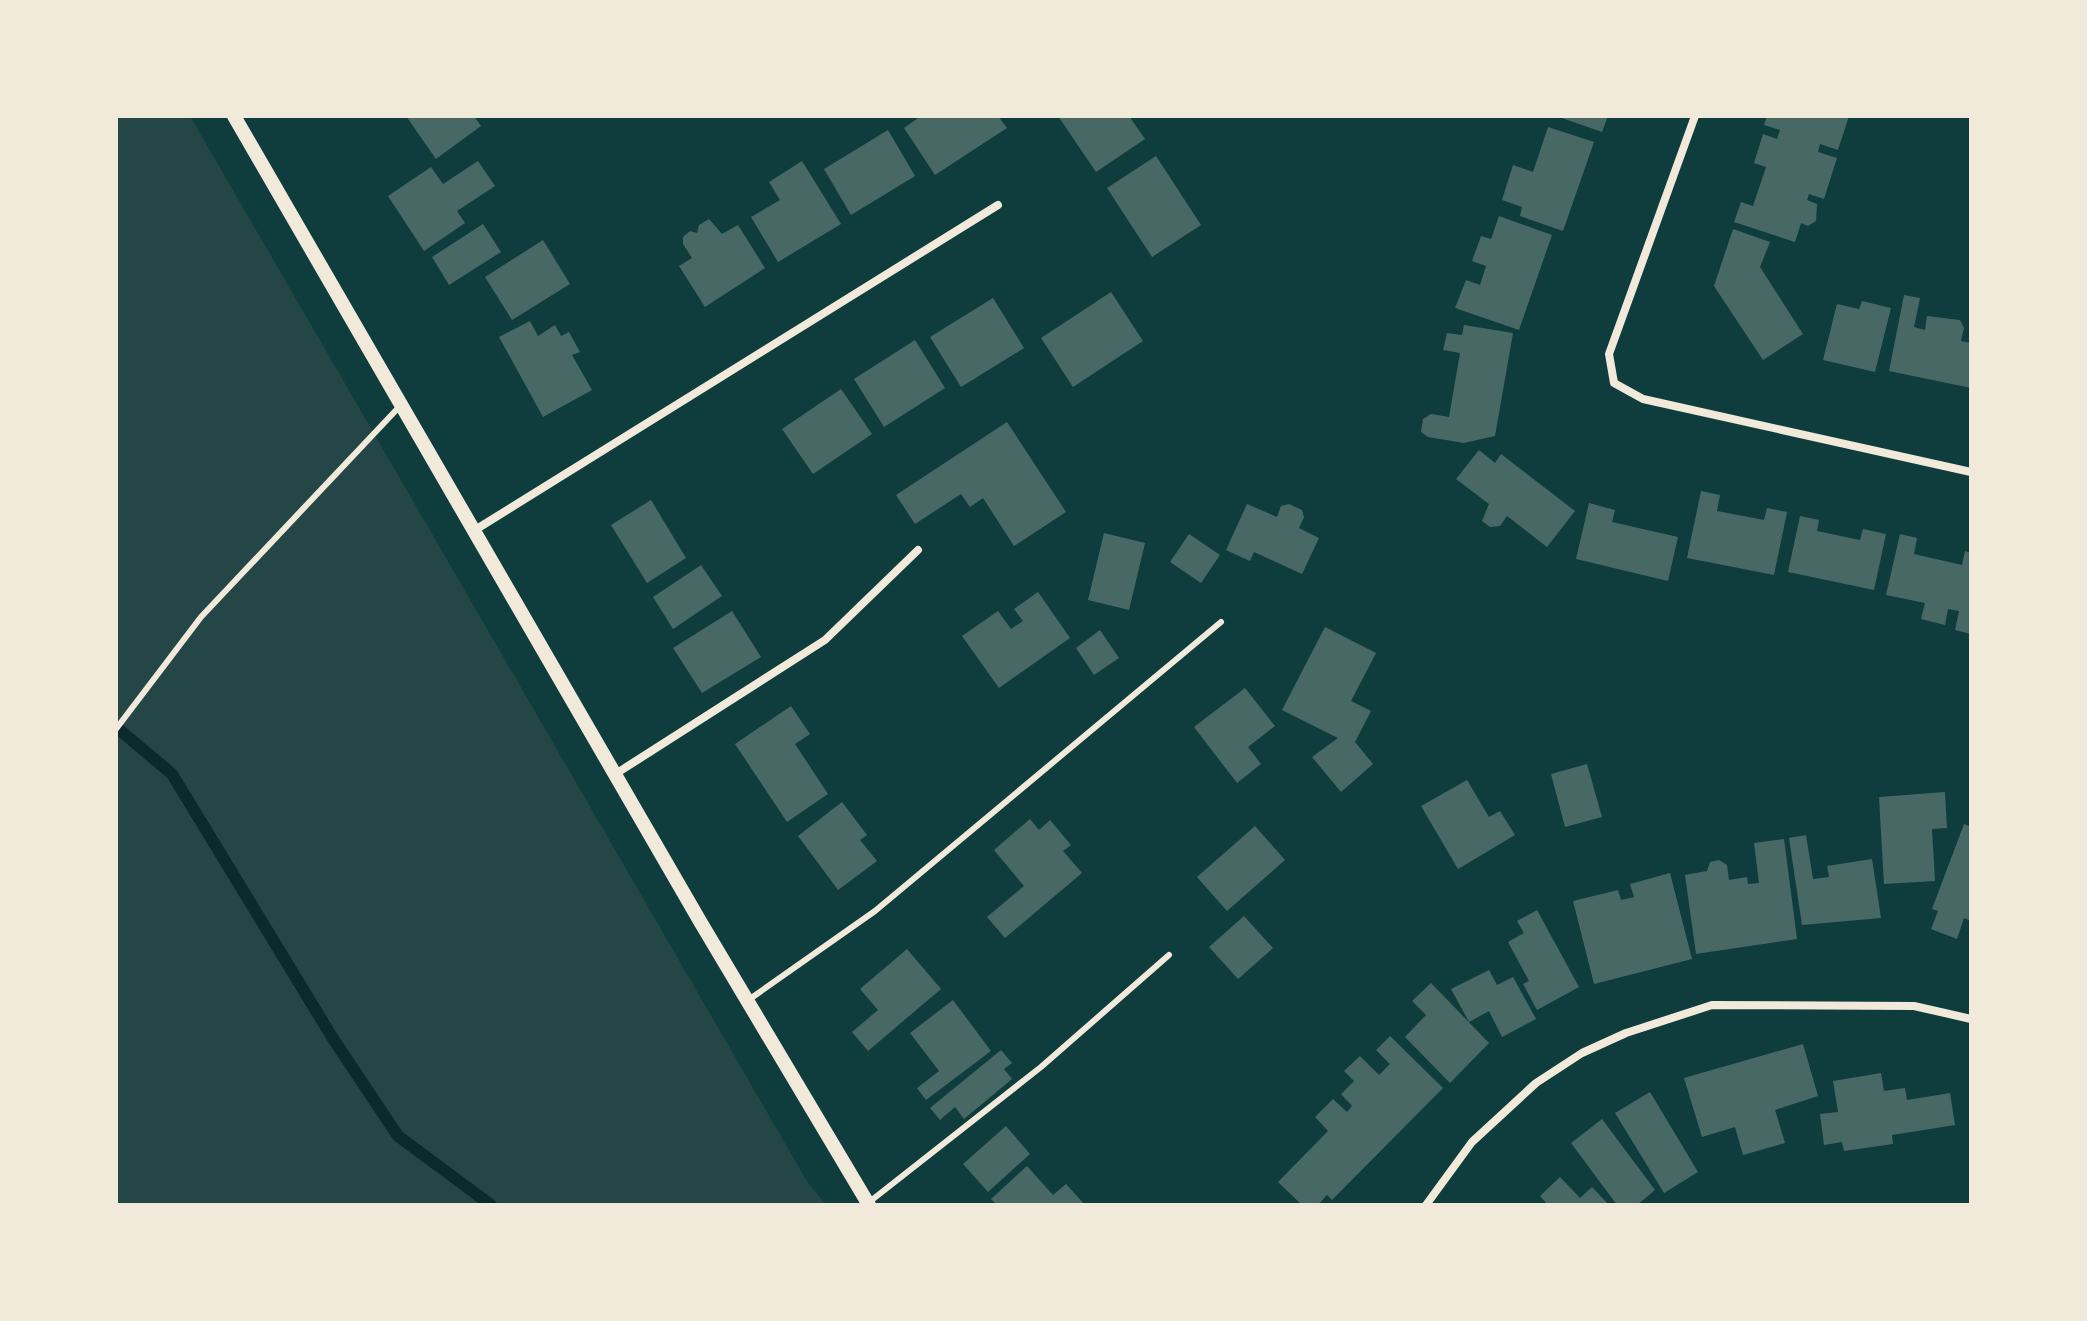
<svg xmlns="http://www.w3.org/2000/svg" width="2087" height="1321" font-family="'Asap Condensed',sans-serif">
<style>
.green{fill:#244646}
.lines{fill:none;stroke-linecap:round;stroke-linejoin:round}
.stream{stroke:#0a2a2b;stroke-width:12}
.building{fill:#486865}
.service{stroke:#f1e9da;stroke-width:6}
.minor{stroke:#f1e9da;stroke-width:8}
.tertiary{stroke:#f1e9da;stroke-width:14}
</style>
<rect width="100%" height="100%" fill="#0f3d3e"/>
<path class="green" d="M 116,116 L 190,116 L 808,1183 L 826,1205 L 116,1205 Z"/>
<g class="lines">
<path class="stream" d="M 116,727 L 172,774 L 332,1037 L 398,1136 L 491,1205"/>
</g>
<path class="building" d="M 406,116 L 474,116 L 481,126 L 436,159 Z
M 921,116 L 998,116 L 1007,128 L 935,175 L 904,128 Z
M 1058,116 L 1129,116 L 1145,139 L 1096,172 Z
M 1556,116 L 1608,116 L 1602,132 Z
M 1767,116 L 1849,116 L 1838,150 L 1820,144 L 1818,152 L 1837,158 L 1824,199 L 1809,194 L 1807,200 L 1817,204 L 1816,221 L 1808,226 L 1801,223 L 1795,242 L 1734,222 L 1741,202 L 1753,206 L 1766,167 L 1754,163 L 1763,134 L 1777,139 L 1780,130 L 1764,125 Z
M 1548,127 L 1594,142 L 1563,231 L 1520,216 L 1522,207 L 1502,200 L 1513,165 L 1533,172 Z
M 888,130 L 915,176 L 851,215 L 824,169 Z
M 1156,156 L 1201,225 L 1152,257 L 1107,188 Z
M 478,161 L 495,186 L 457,211 L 465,223 L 424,251 L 388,196 L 431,167 L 443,184 Z
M 802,161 L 841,224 L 778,262 L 751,217 L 780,200 L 769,182 Z
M 1499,216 L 1552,235 L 1519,330 L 1455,308 L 1466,280 L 1480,285 L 1486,266 L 1472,261 L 1481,236 L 1491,239 Z
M 709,219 L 722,234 L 738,225 L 765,268 L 705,307 L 679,266 L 692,258 L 683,244 L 683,237 L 690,231 L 697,233 L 699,225 Z
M 483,224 L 501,252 L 449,285 L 432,257 Z
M 1733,229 L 1770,242 L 1760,267 L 1803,334 L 1763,360 L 1714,286 Z
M 543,240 L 570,284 L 512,320 L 485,277 Z
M 1111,292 L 1143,341 L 1073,387 L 1041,338 Z
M 1904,295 L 1920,298 L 1914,327 L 1925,330 L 1927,316 L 1960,320 L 1964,328 L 1961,341 L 1971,343 L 1971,388 L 1889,371 Z
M 993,298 L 1024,348 L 961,387 L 930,337 Z
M 1862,301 L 1891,308 L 1875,372 L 1823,360 L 1837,304 L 1859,309 Z
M 530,321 L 538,336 L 555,325 L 561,336 L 569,332 L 580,352 L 572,355 L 592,390 L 543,417 L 499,337 Z
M 1464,325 L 1513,333 L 1495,436 L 1464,443 L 1428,437 L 1421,432 L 1423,419 L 1431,414 L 1449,417 L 1460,353 L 1443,350 L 1447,333 L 1462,335 Z
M 915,340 L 945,388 L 884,427 L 854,379 Z
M 841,389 L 872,434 L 813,474 L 782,429 Z
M 1007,422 L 1066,512 L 1014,546 L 983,498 L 970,507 L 961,494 L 915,524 L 896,495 Z
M 1479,450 L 1495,463 L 1501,454 L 1575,511 L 1547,547 L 1507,516 L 1500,526 L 1490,527 L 1482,521 L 1489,504 L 1456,479 Z
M 1701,491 L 1720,495 L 1717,511 L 1764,520 L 1767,508 L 1787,512 L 1774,575 L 1687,558 Z
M 651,500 L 686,558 L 647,583 L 611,525 Z
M 1589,503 L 1615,510 L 1612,522 L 1678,537 L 1668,581 L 1576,559 Z
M 1247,504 L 1277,517 L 1281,506 L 1289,504 L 1302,510 L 1304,517 L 1299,528 L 1319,538 L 1302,574 L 1254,552 L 1250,561 L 1226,550 Z
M 1800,516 L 1819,520 L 1817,531 L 1860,540 L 1863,529 L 1886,534 L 1874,590 L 1788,572 Z
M 1104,533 L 1145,543 L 1129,610 L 1088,600 Z
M 1189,534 L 1220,555 L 1201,583 L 1170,562 Z
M 1900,534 L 1917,538 L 1914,554 L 1962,565 L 1965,551 L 1971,553 L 1971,634 L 1955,630 L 1959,611 L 1948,609 L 1945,625 L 1921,619 L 1925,603 L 1886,595 Z
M 701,565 L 722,596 L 673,629 L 653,597 Z
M 1038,592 L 1070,638 L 999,688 L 962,636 L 998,611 L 1011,629 L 1023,621 L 1014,609 Z
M 732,611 L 761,657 L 702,693 L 673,648 Z
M 1325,627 L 1376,653 L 1351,701 L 1371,711 L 1355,742 L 1373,764 L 1341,792 L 1312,757 L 1338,738 L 1282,710 Z
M 1100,630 L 1119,658 L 1094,675 L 1076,648 Z
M 1245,688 L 1275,726 L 1248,747 L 1261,764 L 1237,783 L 1194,727 Z
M 791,706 L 810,734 L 795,744 L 828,794 L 787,822 L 735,744 Z
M 1587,764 L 1602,817 L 1565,827 L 1551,774 Z
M 1467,780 L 1489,817 L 1500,811 L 1515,835 L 1458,869 L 1421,806 Z
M 1945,792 L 1947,828 L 1932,829 L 1935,881 L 1884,884 L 1879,797 Z
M 842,802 L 867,835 L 860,840 L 877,861 L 838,890 L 798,836 Z
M 1030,819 L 1039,830 L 1050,820 L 1071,845 L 1063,851 L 1082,873 L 1005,938 L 987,917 L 1024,886 L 994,850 Z
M 1964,824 L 1971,827 L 1971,921 L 1964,918 L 1957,939 L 1931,929 L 1938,911 L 1932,909 Z
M 1255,826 L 1285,860 L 1227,911 L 1197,877 Z
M 1806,835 L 1813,879 L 1829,877 L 1827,866 L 1872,859 L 1881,918 L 1802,925 L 1789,838 Z
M 1784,839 L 1797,939 L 1696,954 L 1685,875 L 1707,871 L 1710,862 L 1719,860 L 1727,865 L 1729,880 L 1747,877 L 1748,884 L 1759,883 L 1754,843 Z
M 1670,873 L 1692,959 L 1594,984 L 1573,901 L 1618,890 L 1621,900 L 1634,897 L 1630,884 Z
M 1537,910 L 1579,987 L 1537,1010 L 1523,984 L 1529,981 L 1508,942 L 1524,933 L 1517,921 Z
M 1244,916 L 1273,948 L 1238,979 L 1209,947 Z
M 907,949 L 941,989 L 868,1051 L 852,1032 L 878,1010 L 860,989 Z
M 1489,970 L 1497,985 L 1513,977 L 1536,1019 L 1502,1037 L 1489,1011 L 1469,1022 L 1451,989 Z
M 1431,983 L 1489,1043 L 1450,1083 L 1405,1037 L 1426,1015 L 1412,1001 Z
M 953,1000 L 991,1051 L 926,1100 L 917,1088 L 939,1071 L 910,1033 Z
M 1390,1036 L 1443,1088 L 1332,1200 L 1327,1195 L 1318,1205 L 1302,1205 L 1278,1182 L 1328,1131 L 1315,1117 L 1333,1099 L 1347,1112 L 1352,1106 L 1341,1094 L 1354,1081 L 1344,1071 L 1360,1056 L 1379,1075 L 1390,1064 L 1376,1050 Z
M 1803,1044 L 1818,1096 L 1775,1110 L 1785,1143 L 1743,1155 L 1735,1127 L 1702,1137 L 1684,1078 Z
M 1001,1050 L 1012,1063 L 1004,1069 L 1012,1079 L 964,1119 L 955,1107 L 940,1120 L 930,1108 Z
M 1881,1073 L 1884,1091 L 1905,1088 L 1907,1100 L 1950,1093 L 1955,1125 L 1892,1135 L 1893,1144 L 1844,1151 L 1842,1142 L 1824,1145 L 1820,1114 L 1838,1112 L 1833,1081 Z
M 1650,1092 L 1698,1172 L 1664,1193 L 1615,1113 Z
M 1602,1119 L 1655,1190 L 1637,1205 L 1617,1205 L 1571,1143 Z
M 1006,1126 L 1030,1154 L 988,1192 L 963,1164 Z
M 1027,1166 L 1053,1195 L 1066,1184 L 1085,1205 L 997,1205 L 991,1199 Z
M 1560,1177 L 1580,1198 L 1592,1187 L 1609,1205 L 1548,1205 L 1540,1196 Z"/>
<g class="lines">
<path class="service" d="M 116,729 L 201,617 L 400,406
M 747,1001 L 875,911 L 1221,622
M 868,1203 L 1041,1067 L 1169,955"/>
<path class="minor" d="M 1695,116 L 1609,354 L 1614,383 L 1643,399 L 1971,472
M 475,530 L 998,205
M 617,773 L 825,640 L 918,550
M 1426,1205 L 1472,1142 L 1536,1083 L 1582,1053 L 1626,1033 L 1712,1005 L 1914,1006 L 1971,1019"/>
<path class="tertiary" d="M 234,116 L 701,923 L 869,1205"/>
</g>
<rect width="2087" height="1321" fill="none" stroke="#f1e9da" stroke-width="236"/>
</svg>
